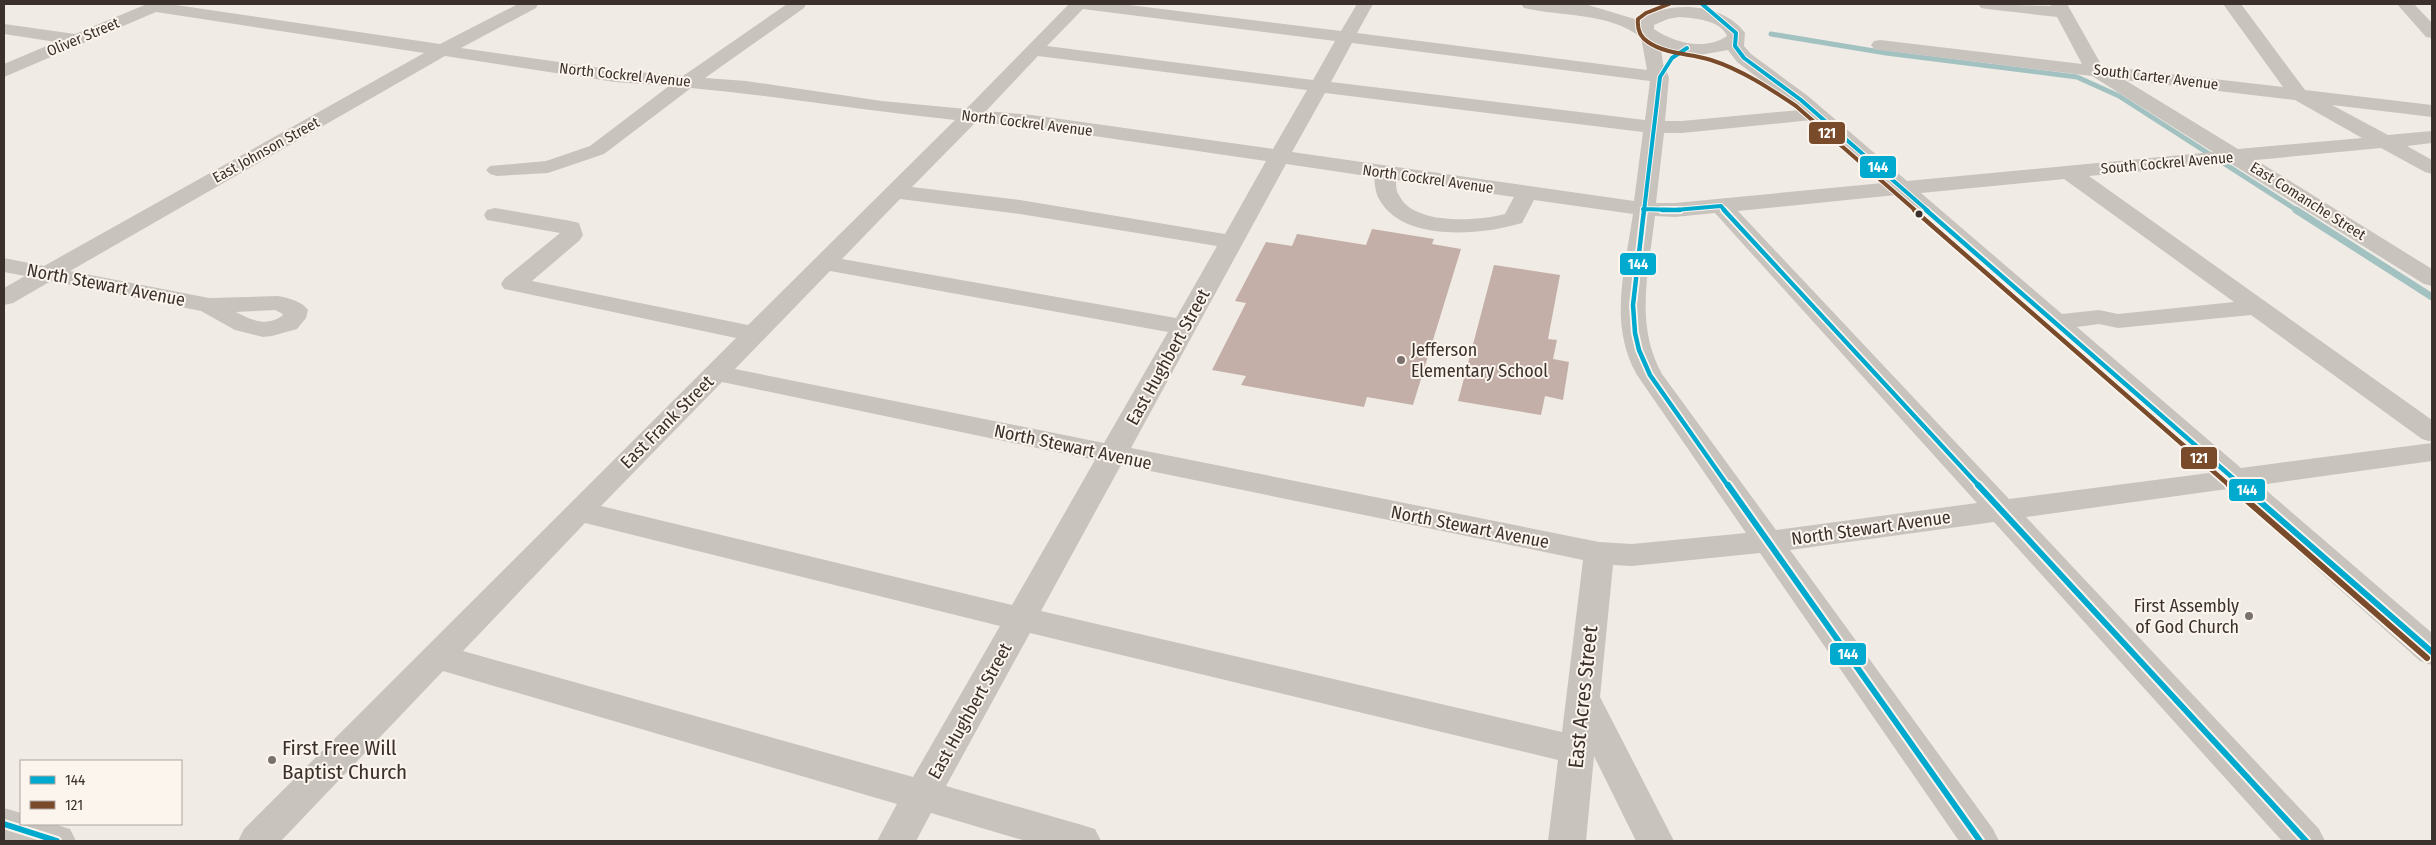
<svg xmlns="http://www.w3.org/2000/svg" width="2436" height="845" font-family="'Fira Sans Condensed',sans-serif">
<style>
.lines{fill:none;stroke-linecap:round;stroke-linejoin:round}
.stream-far1{stroke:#a1c2c1;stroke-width:5}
.stream{stroke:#a1c2c1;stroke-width:7}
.building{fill:#c3afa7}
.minor{fill:#c9c3be;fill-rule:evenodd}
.bus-1-far2-casing{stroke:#fbf5ee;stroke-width:6}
.bus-1-far1-casing{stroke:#fbf5ee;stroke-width:8}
.bus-1-casing{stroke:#fbf5ee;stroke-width:10}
.bus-2-far2-casing{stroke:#fbf5ee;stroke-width:6}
.bus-2-far1-casing{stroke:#fbf5ee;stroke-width:8}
.bus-2-casing{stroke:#fbf5ee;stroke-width:10}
.bus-1-far2{stroke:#00a9ce;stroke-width:4}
.bus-1-far1{stroke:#00a9ce;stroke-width:4.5}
.bus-1{stroke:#00a9ce;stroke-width:6}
.bus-2-far2{stroke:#7a4b2a;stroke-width:4}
.bus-2-far1{stroke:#7a4b2a;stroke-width:4.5}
.bus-2{stroke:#7a4b2a;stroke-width:6}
.bus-dot{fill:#3b302b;stroke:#fbf5ee;stroke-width:2}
.poi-dot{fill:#7a716c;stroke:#fbf5ee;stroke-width:2}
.labels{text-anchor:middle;stroke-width:4;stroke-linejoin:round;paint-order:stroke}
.far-street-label{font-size:15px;fill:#3b302b;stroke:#fbf5ee}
.street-label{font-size:18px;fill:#3b302b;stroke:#fbf5ee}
.poi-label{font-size:18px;fill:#3b302b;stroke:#fbf5ee;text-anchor:start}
.near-street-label{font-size:21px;fill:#3b302b;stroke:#fbf5ee}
.near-poi-label{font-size:21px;fill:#3b302b;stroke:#fbf5ee;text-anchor:start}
.line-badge{stroke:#fbf5ee;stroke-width:2}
.badge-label{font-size:14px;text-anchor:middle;font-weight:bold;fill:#fff}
</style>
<rect width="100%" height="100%" fill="#f0ebe5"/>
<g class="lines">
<path class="stream-far1" d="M 1771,34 L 1886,53 L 2077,77 L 2119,96 L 2298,211"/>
<path class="stream" d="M 2296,210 L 2432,297"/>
</g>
<path class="building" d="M 1372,229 L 1434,239 L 1432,244 L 1461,249 L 1413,405 L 1367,397 L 1364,407 L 1241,385 L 1246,376 L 1212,370 L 1246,303 L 1235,301 L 1266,242 L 1292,246 L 1297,234 L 1366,245 Z
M 1494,265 L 1560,275 L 1548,339 L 1557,340 L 1553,359 L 1569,362 L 1563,400 L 1545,396 L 1541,415 L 1458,401 Z"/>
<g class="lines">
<path class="minor" d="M 147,4 L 169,4 L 440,44 L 518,4 L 538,4 L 536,8 L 461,48 L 615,70 L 683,76 L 787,4 L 806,4 L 804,8 L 705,78 L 746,81 L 882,101 L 966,109 L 1069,4 L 1121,4 L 1341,31 L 1357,4 L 1373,4 L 1357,33 L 1647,70 L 1641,37 C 1607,12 1563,17 1524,8 L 1521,4 L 1585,4 L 1638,20 C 1668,0 1723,2 1745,33 L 1744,46 L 1751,54 L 1808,96 L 1907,181 L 2213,152 L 2092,76 L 1880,50 L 1874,49 L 1871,45 L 1874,41 L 1880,40 L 2082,64 L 2057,17 L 1987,9 L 1981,8 L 1978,4 L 2051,6 L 2051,4 L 2067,4 L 2102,66 L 2283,87 L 2223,4 L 2241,4 L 2305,90 L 2432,105 L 2432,117 L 2332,105 L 2388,135 L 2432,131 L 2432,143 L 2407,146 L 2432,160 L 2432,174 L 2425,172 L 2381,148 L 2256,160 L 2432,269 L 2432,286 L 2424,284 L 2230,163 L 2089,176 L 2432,420 L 2432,442 L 2422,439 L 2251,315 L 2118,328 L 2099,324 L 2077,327 L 2241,468 L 2432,443 L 2432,461 L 2260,485 L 2432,633 L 2432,665 L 2420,661 L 2227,489 L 2026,517 L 2319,829 L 2325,841 L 2282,841 L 1994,522 L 1790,550 L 1993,829 L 1999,841 L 1959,841 L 1760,553 L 1632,566 L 1613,565 L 1600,697 L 1674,841 L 1636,841 L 1594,756 L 1586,841 L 1548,841 L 1558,760 L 1030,633 L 946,786 L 1082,825 L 1095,829 L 1101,841 L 1026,841 L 931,813 L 916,841 L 877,841 L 897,804 L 443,671 L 281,841 L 238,841 L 244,829 L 736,338 L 504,289 L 501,284 L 504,279 L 560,233 L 487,220 L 484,215 L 487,210 L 495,208 L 571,221 L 579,223 L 583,235 L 580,240 L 532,281 L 748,325 L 955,120 C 867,111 779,96 691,88 L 604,154 L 548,173 L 497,176 L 490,174 L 486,170 L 490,166 L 546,161 L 590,146 L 669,86 L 615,82 L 445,56 L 70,271 L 209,298 L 278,296 C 288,298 302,301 308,310 L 306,318 L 297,329 L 272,336 L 263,337 L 235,330 L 201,311 L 51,281 L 13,303 L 4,305 L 4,288 L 25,276 L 4,272 L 4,258 L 44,266 L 424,53 L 156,12 L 4,77 L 4,64 L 56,42 L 4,34 L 4,24 L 75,34 ZM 1083,9 L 1335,41 L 1313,80 L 1047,46 ZM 1679,17 C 1694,18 1721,20 1727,36 C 1705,51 1674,43 1654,29 L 1654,25 L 1668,19 ZM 1352,43 L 1650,81 L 1645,120 L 1331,82 ZM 1661,48 L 1700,55 L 1728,50 L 1737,62 L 1800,110 L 1682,121 L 1665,121 L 1669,77 L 1663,64 ZM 1038,56 L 1307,90 L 1273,149 L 1032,115 L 986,111 ZM 2125,80 L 2295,100 L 2362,138 L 2238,149 ZM 1325,93 L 1643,132 L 1634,201 L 1292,152 ZM 1812,120 L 1883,183 L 1675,203 L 1656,203 L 1664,133 L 1682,133 ZM 976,122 L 1032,127 L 1266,161 L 1225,234 L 1020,200 L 912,187 ZM 1286,164 L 1374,177 C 1375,184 1375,192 1379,199 C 1403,243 1482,235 1522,223 L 1534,200 L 1633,214 C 1625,270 1608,324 1637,375 L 1746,533 L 1632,544 L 1599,542 L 1131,448 ZM 2064,179 L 2234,302 L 2118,314 L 2099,310 L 2062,314 L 1921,193 ZM 1396,180 L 1514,197 L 1505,214 C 1479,221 1413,226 1399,195 C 1396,191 1396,185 1396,180 ZM 1896,195 L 2209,473 L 2009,499 L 1738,211 ZM 900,199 L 1020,214 L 1217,246 L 1176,318 L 842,259 ZM 1715,213 L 1977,503 L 1776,530 L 1662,374 C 1634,324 1649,270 1655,216 L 1675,217 ZM 830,271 L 1168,332 L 1104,443 L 735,369 ZM 275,310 L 283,314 L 282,316 C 267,327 251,320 236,312 ZM 722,382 L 1095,460 L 1012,605 L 601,506 ZM 1121,465 L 1583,560 L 1562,732 L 1041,611 ZM 585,523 L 1000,626 L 913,777 L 463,651 Z
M 2397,4 L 2414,4 L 2432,23 L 2432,38 L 2426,37 Z
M 4,808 L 21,813 L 21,824 L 54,824 L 70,829 L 76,841 L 4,840 Z"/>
<defs>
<path id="bus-1-far2" d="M 1702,4 L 1736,33 L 1735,46 L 1744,58 L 1801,100 L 1928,211
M 1643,209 L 1675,210 L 1721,206 L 1725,211
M 1644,211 L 1660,77 L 1672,58 L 1687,48"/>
<path id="bus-1-far1" d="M 1644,210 L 1633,305 L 1635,333 L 1639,350 L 1650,375 L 1728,486
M 1662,210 L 1680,210
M 1724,210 L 1979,486
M 1926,210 L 2242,486"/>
<path id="bus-1" d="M 1728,485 L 1980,841
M 1978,485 L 2306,841
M 2241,485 L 2432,652
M 4,824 L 57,841"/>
<path id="bus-2-far2" d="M 1669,4 L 1646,13 L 1638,19 C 1637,29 1640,37 1648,42 C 1667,55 1690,53 1711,60 C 1742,70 1769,88 1796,106 L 1916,211"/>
<path id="bus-2-far1" d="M 1914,210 L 2230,486"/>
<path id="bus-2" d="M 2229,485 L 2427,658"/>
</defs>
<use href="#bus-1-far2" class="bus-1-far2-casing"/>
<use href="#bus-1-far1" class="bus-1-far1-casing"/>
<use href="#bus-1" class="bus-1-casing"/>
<use href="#bus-2-far2" class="bus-2-far2-casing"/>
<use href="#bus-2-far1" class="bus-2-far1-casing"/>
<use href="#bus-2" class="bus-2-casing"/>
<use href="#bus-1-far2" class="bus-1-far2"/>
<use href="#bus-1-far1" class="bus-1-far1"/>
<use href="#bus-1" class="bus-1"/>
<use href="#bus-2-far2" class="bus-2-far2"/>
<use href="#bus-2-far1" class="bus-2-far1"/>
<use href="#bus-2" class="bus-2"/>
</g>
<circle class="bus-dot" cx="1919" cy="214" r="4.5"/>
<g class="poi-dot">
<circle cx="1401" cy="360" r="5"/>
<circle cx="2249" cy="616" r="5"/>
<circle cx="272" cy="760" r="5"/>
</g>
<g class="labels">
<g class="far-street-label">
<text transform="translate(83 37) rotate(-23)" y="5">Oliver Street</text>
<text transform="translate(625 75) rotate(6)" y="5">North Cockrel Avenue</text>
<text transform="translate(2156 77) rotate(7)" y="5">South Carter Avenue</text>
<text transform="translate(1027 123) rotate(7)" y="5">North Cockrel Avenue</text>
<text transform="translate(266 150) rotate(-29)" y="5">East Johnson Street</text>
<text transform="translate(2167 163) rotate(-5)" y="5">South Cockrel Avenue</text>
<text transform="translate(1428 179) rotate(8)" y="5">North Cockrel Avenue</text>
<text transform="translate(2308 201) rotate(32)" y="5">East Comanche Street</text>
</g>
<g class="street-label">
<text transform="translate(106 285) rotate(11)" y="6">North Stewart Avenue</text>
<text transform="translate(1168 357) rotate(-61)" y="6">East Hughbert Street</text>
<text transform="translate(667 422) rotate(-45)" y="6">East Frank Street</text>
<text transform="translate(1073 447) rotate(12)" y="6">North Stewart Avenue</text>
<text transform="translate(1470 527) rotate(11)" y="6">North Stewart Avenue</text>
<text transform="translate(1871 528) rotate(-8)" y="6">North Stewart Avenue</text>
<text transform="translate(970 711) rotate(-61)" y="6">East Hughbert Street</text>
</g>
<g class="poi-label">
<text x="1411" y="356">Jefferson<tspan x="1411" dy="21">Elementary School</tspan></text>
<text x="2239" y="612" text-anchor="end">First Assembly<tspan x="2239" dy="21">of God Church</tspan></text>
</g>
<g class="near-street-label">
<text transform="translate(1583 697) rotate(-84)" y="7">East Acres Street</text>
</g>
<g class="near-poi-label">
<text x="282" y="755">First Free Will<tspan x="282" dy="24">Baptist Church</tspan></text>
</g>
</g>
<g class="line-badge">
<rect x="1808" y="121" width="38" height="24" rx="5" fill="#7a4b2a"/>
<rect x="1859" y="155" width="38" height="24" rx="5" fill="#00a9ce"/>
<rect x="1619" y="252" width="38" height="24" rx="5" fill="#00a9ce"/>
<rect x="2180" y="446" width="38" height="24" rx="5" fill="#7a4b2a"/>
<rect x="2228" y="478" width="38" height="24" rx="5" fill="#00a9ce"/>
<rect x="1829" y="642" width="38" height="24" rx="5" fill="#00a9ce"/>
</g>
<g class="badge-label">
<text x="1827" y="138">121</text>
<text x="1878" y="172">144</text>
<text x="1638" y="269">144</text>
<text x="2199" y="463">121</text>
<text x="2247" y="495">144</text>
<text x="1848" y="659">144</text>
</g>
<rect width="2436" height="845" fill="none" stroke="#3b302b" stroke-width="10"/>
<rect x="20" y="760" width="162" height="65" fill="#fbf5ee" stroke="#aea6a0"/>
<rect x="30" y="776" width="25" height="8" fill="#00a9ce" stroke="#aea6a0"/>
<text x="65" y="785" font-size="15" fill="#3b302b">144</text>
<rect x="30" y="801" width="25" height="8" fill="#7a4b2a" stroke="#aea6a0"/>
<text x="65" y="810" font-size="15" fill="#3b302b">121</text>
</svg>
